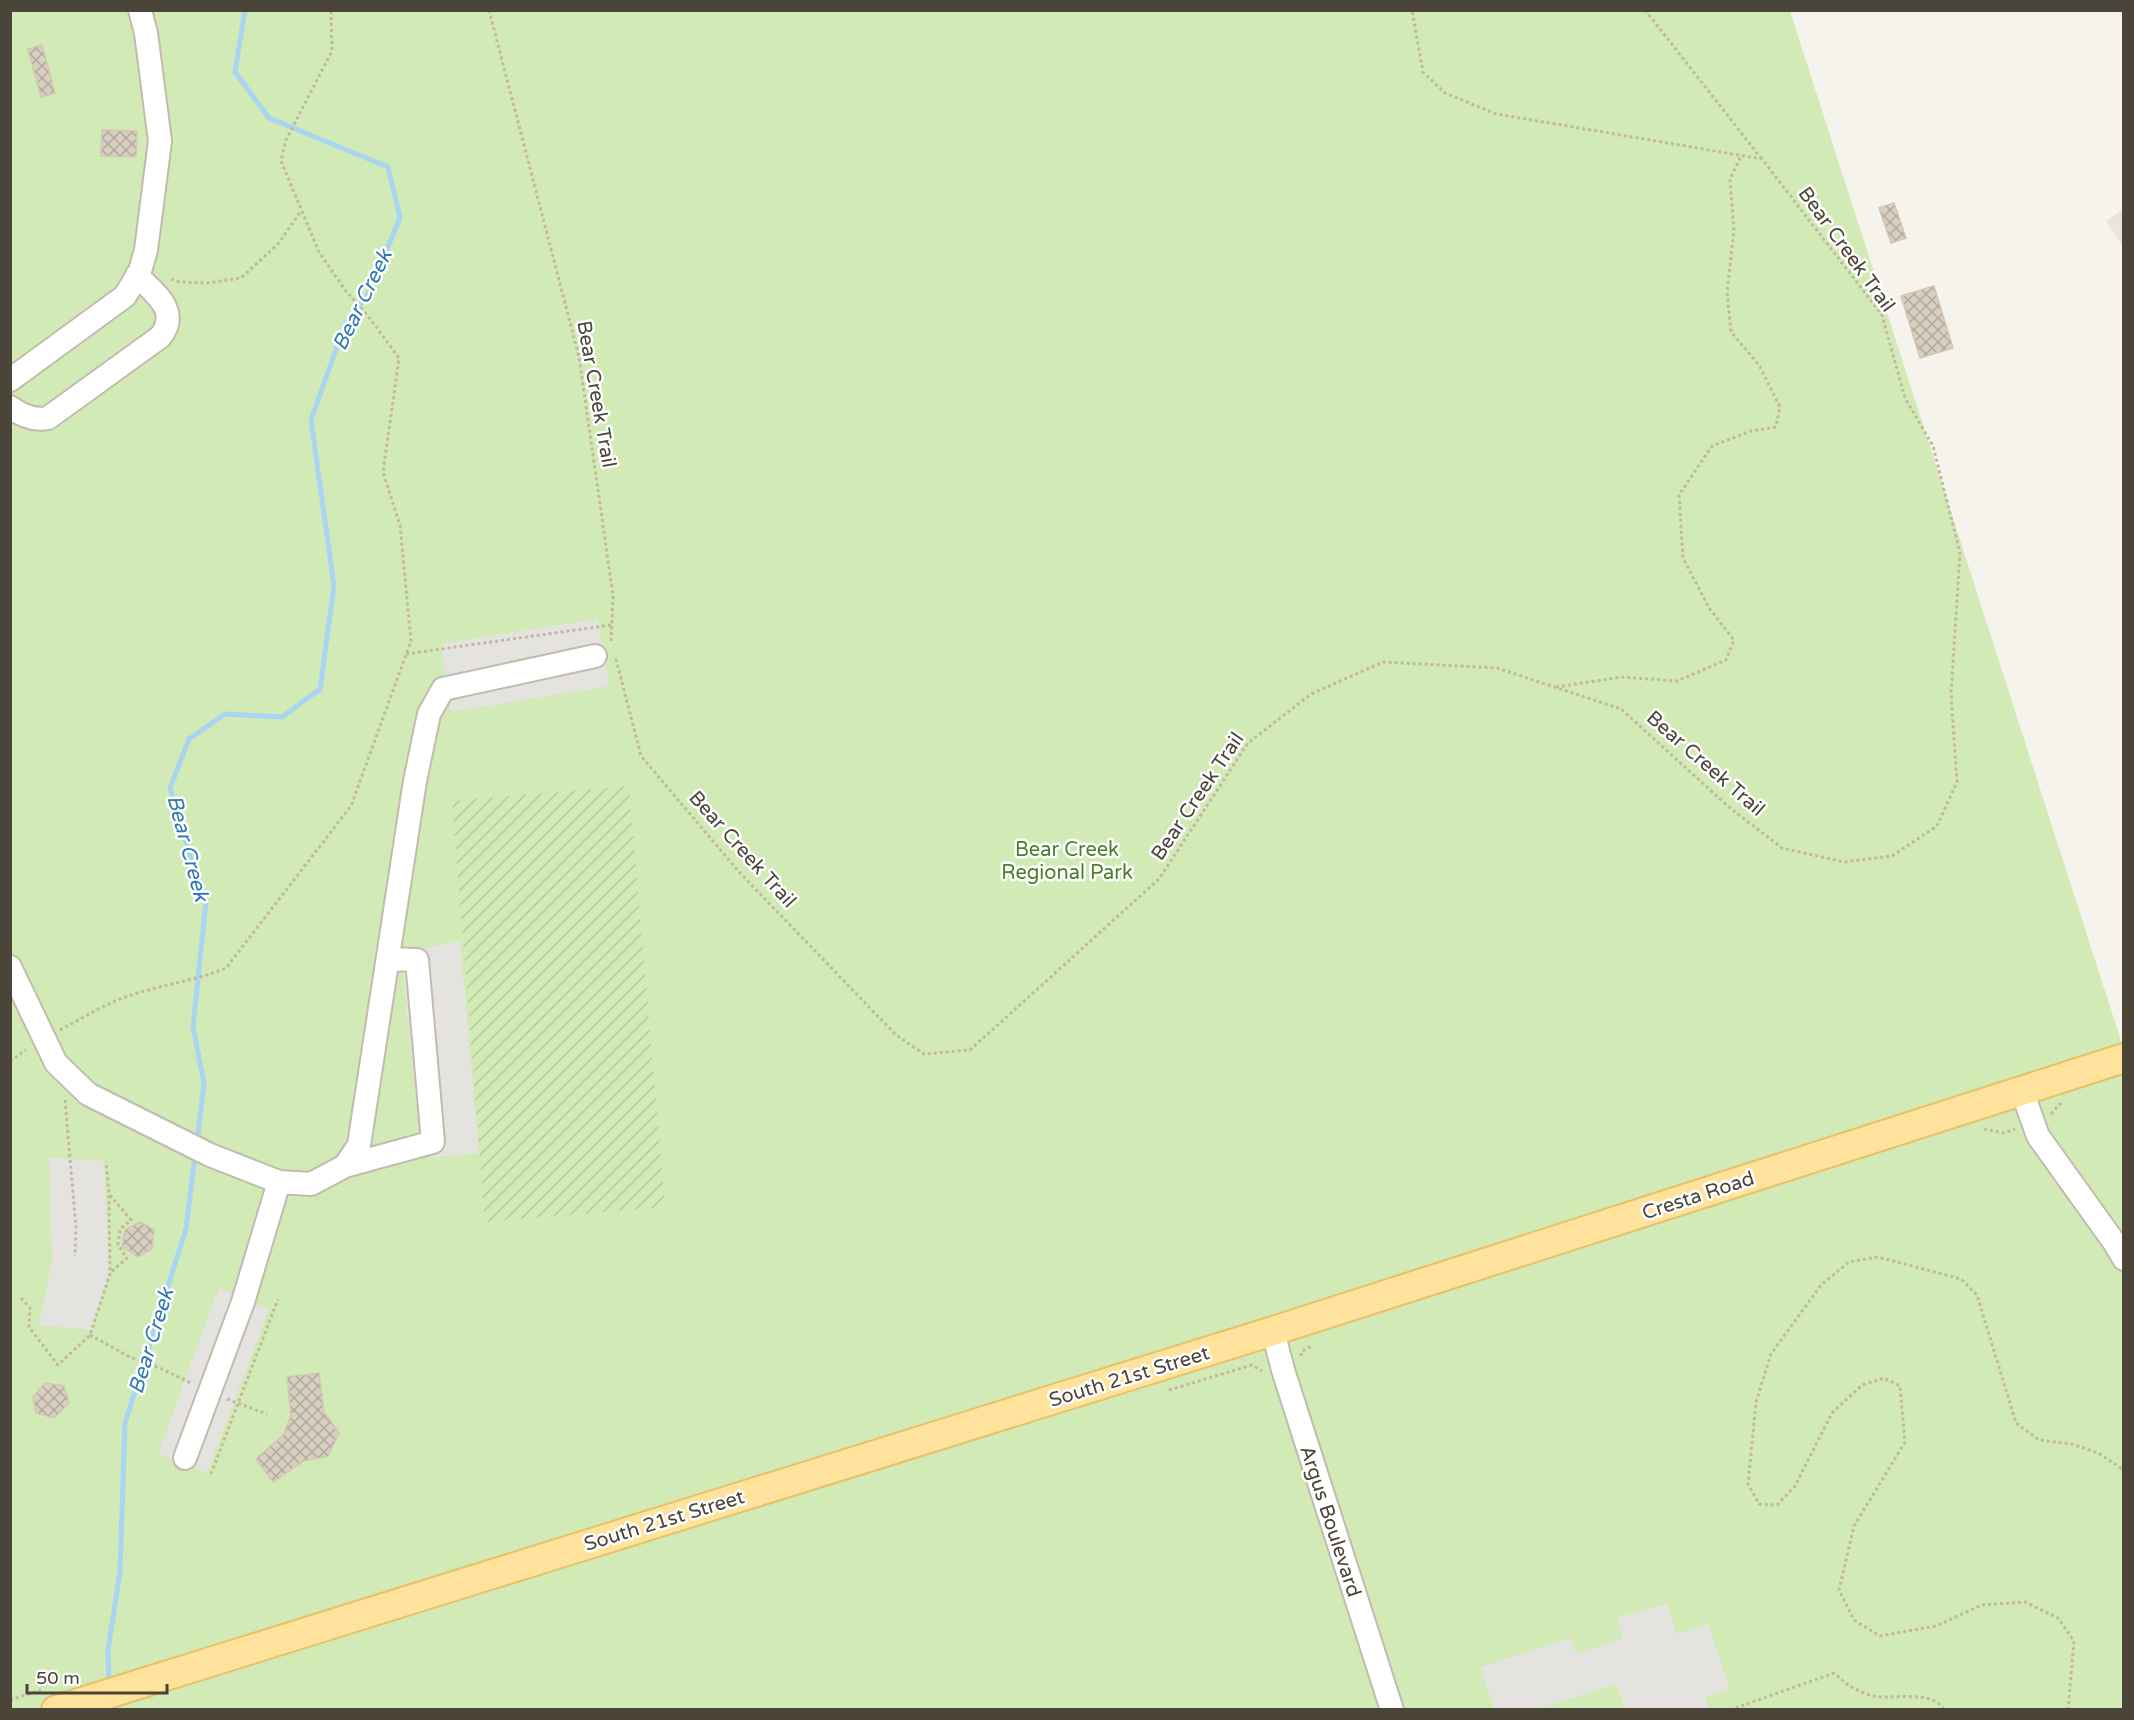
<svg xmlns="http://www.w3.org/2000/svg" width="2134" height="1720" font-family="'Varela Round',sans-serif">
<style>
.residential{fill:#eae5da}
.park{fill:#d2eab5}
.garden{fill:url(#garden-furrows)}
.parking{fill:#e5e3e0}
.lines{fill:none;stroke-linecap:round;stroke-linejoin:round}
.stream{stroke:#a9d4f2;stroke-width:5}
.building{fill:url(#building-cross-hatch);stroke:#d3c7b4;stroke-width:1.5}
.minor-casing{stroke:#c2bbae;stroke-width:26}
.major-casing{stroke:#e6c16a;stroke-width:32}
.path{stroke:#c4b79f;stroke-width:3;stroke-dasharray:3 3;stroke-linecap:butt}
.minor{stroke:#fff;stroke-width:22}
.major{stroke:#ffe39c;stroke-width:28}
.labels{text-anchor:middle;stroke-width:5;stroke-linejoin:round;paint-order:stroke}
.street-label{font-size:20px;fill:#4b4439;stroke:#fff}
.park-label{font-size:20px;fill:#4a7f2a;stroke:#fff}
.water-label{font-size:21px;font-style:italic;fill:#2e7ab2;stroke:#fff}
</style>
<defs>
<pattern id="garden-furrows" width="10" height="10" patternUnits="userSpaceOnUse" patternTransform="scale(1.5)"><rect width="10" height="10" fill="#d2eab5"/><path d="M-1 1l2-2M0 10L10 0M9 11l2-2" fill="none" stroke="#b6ca9c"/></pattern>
<pattern id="building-cross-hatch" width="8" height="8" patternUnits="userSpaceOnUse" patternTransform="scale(1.5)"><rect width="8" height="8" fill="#d8cfc1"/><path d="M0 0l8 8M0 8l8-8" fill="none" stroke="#b1aa9e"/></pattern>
</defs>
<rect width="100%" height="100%" fill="#f6f3ec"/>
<path class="residential" d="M 2123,209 L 2123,246 L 2106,221 Z"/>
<path class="park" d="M 11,11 L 1790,11 L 2123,1047 L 2123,1709 L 11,1710 Z"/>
<path class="garden" d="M 629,786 L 665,1207 L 485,1222 L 452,801 Z"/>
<path class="parking" d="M 598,619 L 609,686 L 451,712 L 441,644 Z
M 460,941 L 479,1153 L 422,1158 L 401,953 Z
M 49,1158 L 104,1161 L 109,1272 L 91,1330 L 39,1325 L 52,1260 Z
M 219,1288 L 269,1309 L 207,1473 L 158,1453 Z
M 1667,1604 L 1677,1634 L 1708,1624 L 1730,1689 L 1704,1697 L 1708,1709 L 1625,1709 L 1616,1684 L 1538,1709 L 1494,1709 L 1480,1667 L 1571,1638 L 1576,1654 L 1623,1638 L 1617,1618 Z"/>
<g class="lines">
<path class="stream" d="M 197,1143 L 204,1083 L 193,1027 L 206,901 L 190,855 L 170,788 L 189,739 L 225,714 L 282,717 L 320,689 L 334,586 L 311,420 L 345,324 L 368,294 L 400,218 L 388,167 L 269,118 L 235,72 L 245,10
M 109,1684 L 108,1650 L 120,1572 L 125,1423 L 186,1229 L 195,1155"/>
</g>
<path class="building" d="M 42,45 L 55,93 L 41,97 L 28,49 Z
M 102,130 L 137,131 L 136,157 L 101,156 Z
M 1894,203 L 1906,238 L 1891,243 L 1879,208 Z
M 1934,286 L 1953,348 L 1920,358 L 1901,296 Z
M 140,1222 L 154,1230 L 152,1249 L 138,1257 L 122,1247 L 125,1230 Z
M 319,1373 L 324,1412 L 339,1433 L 328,1456 L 304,1461 L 273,1482 L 256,1459 L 284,1434 L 291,1415 L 287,1377 Z
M 45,1383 L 64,1386 L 69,1403 L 54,1418 L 36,1413 L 33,1397 Z"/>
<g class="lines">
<defs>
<path id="minor" d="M 10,380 L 125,296 L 140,271 L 146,250 L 160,141 L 146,33 L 140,10
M 10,407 C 22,416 34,421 48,418 L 160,337 C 181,311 155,294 137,275
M 388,959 L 417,960 L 433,1142 L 345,1166 L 359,1145 L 415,781 L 429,714 L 443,689 L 595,656
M 10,967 L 56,1063 L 88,1094 L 210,1155 L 279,1182 L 311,1184 L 345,1166
M 2022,1091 L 2038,1136 L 2114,1242 L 2124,1259
M 1273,1331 L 1283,1370 L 1392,1710
M 185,1458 L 243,1302 L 279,1182"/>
<path id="major" d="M 56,1710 L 1273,1331 L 2124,1058"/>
</defs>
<use href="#minor" class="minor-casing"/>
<use href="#major" class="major-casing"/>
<path class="path" d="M 489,10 L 579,357 L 613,596 L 611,641
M 1645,10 L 1761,158
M 171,279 L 180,282 L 207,283 L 241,278 L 278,244 L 301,211
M 406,654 L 611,625
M 616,659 L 641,756 L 740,873 L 896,1035 L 924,1054 L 970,1050 L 1159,879 L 1248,743 L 1311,694 L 1383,662 L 1497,668 L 1621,709 L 1730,808 L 1782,848 L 1844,862 L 1892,856 L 1937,826 L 1957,782 L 1951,694 L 1960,553 L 1933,446 L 1905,398 L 1882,315 L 1762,159 L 1496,114 L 1445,93 L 1423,72 L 1412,10
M 1556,687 L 1622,677 L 1677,681 L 1726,660 L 1734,640 L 1709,608 L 1683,558 L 1679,495 L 1712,446 L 1751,431 L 1776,427 L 1780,407 L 1759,365 L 1731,332 L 1727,291 L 1734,231 L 1730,179 L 1741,156
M 60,1030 C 81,1019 101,1006 123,998 C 157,985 193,982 226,968 L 351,806 L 411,641 L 400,525 L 383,472 L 399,358 L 368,316 L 345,290 L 319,252 L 281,161 L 286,140 L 332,51 L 331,10
M 10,1061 L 26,1050
M 65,1100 L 76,1227 L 75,1256
M 2051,1114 L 2061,1103
M 1984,1129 L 2004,1133 L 2015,1129
M 110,1195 L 131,1220 L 120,1229 L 118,1245 L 127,1258 L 110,1273
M 21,1298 L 30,1308 L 29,1327 L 58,1365 L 90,1335 L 110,1274 L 109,1194 L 106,1162
M 90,1335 L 130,1357 L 162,1369 L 191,1383
M 1301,1356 L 1301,1352 L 1313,1345
M 1169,1390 L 1252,1365 L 1262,1371
M 227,1399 L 267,1414
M 211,1474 L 278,1299
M 10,1700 L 41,1690
M 1730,1710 L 1834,1673 C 1847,1685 1855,1691 1874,1696 C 1892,1700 1933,1689 1944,1710
M 2068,1710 L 2074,1641 L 2058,1618 L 2025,1602 L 1982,1605 L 1936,1626 L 1880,1636 L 1854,1620 L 1839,1590 L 1854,1526 L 1905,1442 L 1900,1386 L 1884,1378 L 1862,1385 L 1832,1413 L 1795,1486 L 1777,1505 L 1759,1504 L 1748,1484 L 1756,1402 L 1771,1354 L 1821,1285 L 1849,1262 L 1878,1257 L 1961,1279 L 1977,1295 L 2016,1423 L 2039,1440 L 2072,1444 L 2098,1453 L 2124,1470"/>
<use href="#minor" class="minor"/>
<use href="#major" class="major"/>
</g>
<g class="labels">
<g class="street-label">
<text transform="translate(1847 249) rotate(54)" y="7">Bear Creek Trail</text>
<text transform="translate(597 394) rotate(80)" y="7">Bear Creek Trail</text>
<text transform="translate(1706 763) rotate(41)" y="7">Bear Creek Trail</text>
<text transform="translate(1197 796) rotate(-56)" y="7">Bear Creek Trail</text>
<text transform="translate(743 849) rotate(48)" y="7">Bear Creek Trail</text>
<text transform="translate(1698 1195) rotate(-18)" y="7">Cresta Road</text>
<text transform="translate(1129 1376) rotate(-17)" y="7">South 21st Street</text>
<text transform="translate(664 1520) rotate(-17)" y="7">South 21st Street</text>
<text transform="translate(1331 1521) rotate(72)" y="7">Argus Boulevard</text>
</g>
<g class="park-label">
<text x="1067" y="856">Bear Creek<tspan x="1067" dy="23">Regional Park</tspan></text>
</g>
<g class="water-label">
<text transform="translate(362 300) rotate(-64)" y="7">Bear Creek</text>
<text transform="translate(188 848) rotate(75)" y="7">Bear Creek</text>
<text transform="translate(151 1341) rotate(-73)" y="7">Bear Creek</text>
</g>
</g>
<rect width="2134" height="1720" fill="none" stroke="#4b4439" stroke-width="24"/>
<path d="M27 1684v9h140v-9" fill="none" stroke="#4b4439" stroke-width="3"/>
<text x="36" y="1684" font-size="18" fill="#4b4439" stroke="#ffffff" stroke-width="4.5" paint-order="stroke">50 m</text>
</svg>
